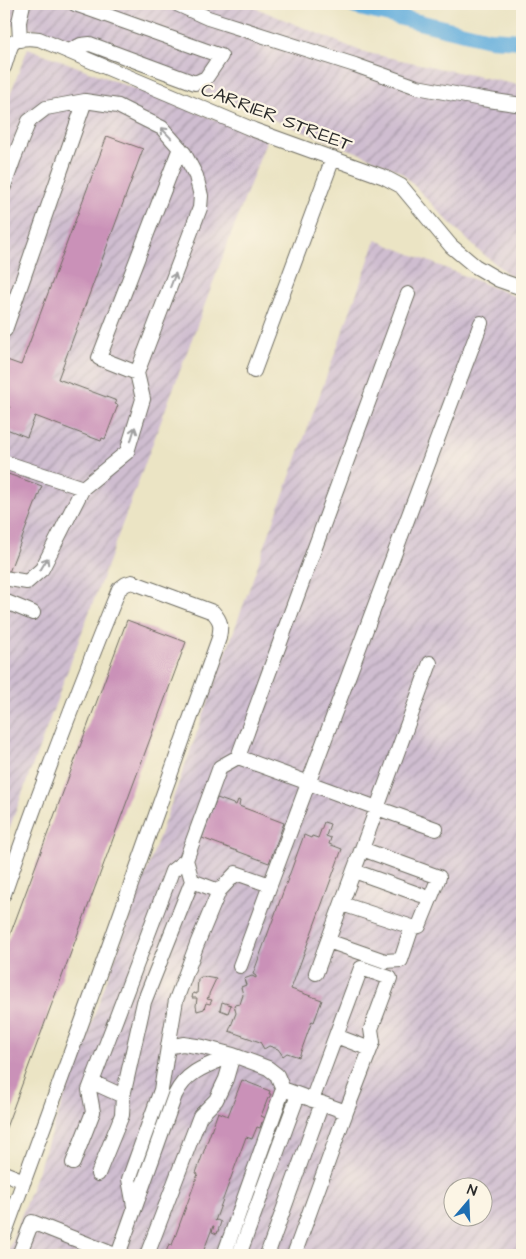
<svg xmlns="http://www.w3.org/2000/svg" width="526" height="1259" font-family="'Architects Daughter',sans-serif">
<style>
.industrial{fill:url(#industrial-furrows);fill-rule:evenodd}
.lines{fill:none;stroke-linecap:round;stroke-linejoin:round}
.river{stroke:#65afdd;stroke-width:16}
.building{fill:#ca91b8}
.minor-casing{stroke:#6e6c61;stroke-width:16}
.minor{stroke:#fff;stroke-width:14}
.oneway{stroke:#a0a0a0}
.labels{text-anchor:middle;stroke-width:4.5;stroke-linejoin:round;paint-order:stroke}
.street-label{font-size:19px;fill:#2b2b2b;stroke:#fcf5e5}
</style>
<defs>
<pattern id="industrial-furrows" width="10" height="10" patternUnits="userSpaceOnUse" patternTransform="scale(1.25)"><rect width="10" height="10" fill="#cfbdd0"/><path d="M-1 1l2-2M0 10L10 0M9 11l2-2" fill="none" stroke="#a89aa9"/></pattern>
</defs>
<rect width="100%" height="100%" fill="#fcf5e5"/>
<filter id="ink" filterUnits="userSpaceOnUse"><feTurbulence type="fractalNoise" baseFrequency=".02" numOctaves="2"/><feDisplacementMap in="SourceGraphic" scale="10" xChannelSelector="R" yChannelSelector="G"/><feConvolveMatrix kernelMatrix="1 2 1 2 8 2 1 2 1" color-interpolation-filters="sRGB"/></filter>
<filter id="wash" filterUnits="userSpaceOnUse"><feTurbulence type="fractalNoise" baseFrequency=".0096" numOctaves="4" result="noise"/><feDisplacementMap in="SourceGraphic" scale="20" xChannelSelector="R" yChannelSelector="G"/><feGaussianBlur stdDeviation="1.12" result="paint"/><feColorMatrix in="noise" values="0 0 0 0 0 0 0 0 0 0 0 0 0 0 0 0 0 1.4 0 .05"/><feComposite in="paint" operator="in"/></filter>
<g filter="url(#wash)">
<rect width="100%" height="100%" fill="#ebe4c4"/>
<path class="industrial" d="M 4,4 L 246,4 L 363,52 L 514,84 L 522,85 L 522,279 L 508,274 L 477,249 L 453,226 L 401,172 L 369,157 L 52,33 L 16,25 L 4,29 Z
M 28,48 L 267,139 L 86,621 L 4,843 L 4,110 Z
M 376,240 L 522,299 L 522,1255 L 7,1255 ZM 454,1186 L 484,1186 L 484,1216 L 454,1216 Z"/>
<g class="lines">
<path class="river" d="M 349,4 L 356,7 L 489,39 L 522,41"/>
</g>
<g id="blocks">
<path class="building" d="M 107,136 L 143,149 L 58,379 L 117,401 L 115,404 L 118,405 L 105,439 L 102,438 L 101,441 L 35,416 L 27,437 L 4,428 L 4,424 L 10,407 L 4,405 L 4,359 L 21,365 Z
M 8,474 L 42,486 L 8,575 L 4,574 L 4,487 Z
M 127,620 L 186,642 L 4,1133 L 4,951 Z
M 217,798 L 236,805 L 238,800 L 240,801 L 239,806 L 284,823 L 269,863 L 202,838 Z
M 324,822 L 330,824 L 326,836 L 331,838 L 329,844 L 342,849 L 291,989 L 322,1000 L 314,1022 L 312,1021 L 299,1057 L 287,1053 L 283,1056 L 278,1049 L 269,1046 L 264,1049 L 260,1042 L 229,1031 L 236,1013 L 234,1005 L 240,1004 L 243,995 L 241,987 L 246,985 L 244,979 L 252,976 L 256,978 L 256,976 L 253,974 L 304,835 L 311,838 L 312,836 L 318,838 Z
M 201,977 L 204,977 L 204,978 L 205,977 L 216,979 L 209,994 L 209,998 L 208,997 L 207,999 L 212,1000 L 210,1004 L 206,1003 L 204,1009 L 197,1011 L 196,1006 L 197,998 L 192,998 L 193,993 L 197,994 L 198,979 Z
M 222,1002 L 231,1005 L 228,1013 L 220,1010 Z
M 242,1080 L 270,1091 L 269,1094 L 271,1094 L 269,1098 L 268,1098 L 261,1116 L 268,1119 L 266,1124 L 262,1122 L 260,1128 L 257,1127 L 252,1139 L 246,1137 L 215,1221 L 217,1220 L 221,1222 L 217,1234 L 212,1232 L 214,1226 L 213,1226 L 202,1255 L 165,1255 L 169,1244 L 172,1245 L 198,1174 L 196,1173 L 218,1112 L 228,1116 Z"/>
</g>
</g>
<g filter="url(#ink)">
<use href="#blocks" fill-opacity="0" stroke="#6e6c61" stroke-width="1"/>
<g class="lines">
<defs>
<path id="minor" d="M 177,4 L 208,18 L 355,65 L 417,87 L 482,99 L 522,105
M 20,40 L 19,22 L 23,4
M 69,51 L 81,45 L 90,44 L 195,83 L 206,78 L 221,56 L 75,4
M 4,67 C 6,62 9,49 12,44 C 18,37 31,38 39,39 L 254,130 L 384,177 L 401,186 L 451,246 L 475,266 L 499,280 L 522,288
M 4,186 L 14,158 L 29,121 L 46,108 L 85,101 L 118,106 L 162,128 L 184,153 L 196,176 L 201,196 L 200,208 L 137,373 L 143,399 L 127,452 L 83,488 L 42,569 L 27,582 L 4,578
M 408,294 L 238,757 L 377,808 L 430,663
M 4,329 L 5,330 L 85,101
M 254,371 L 333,158
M 137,373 L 99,358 L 180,148
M 4,462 L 83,488
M 4,601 L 33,613
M 354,871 L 421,895
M 219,891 L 192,881 L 186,860 L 220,767 L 238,757
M 4,894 C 39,791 78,690 119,589 L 126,584 L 132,582 L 213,612 C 222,622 221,626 219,638 L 82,1022 L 4,1235
M 342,904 L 412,927 L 419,926 L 439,877 L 362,849
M 328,941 L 385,961 L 401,960 L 412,927
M 240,966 L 270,885
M 316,973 L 377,808 L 436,829
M 336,1036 L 370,1049
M 168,1047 L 176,1000 L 197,944 L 219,891 L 236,873 L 270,885 L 481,323
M 92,1082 L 123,1096
M 312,1100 L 361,968 L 390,978 L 371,1029 L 373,1042 L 346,1112
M 73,1163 L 93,1112 L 89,1090 L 172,871 L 186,860
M 4,1173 L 24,1181
M 98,1174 L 122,1115 L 123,1096 L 144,1002 L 192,881
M 134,1206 L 129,1179 L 161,1090 L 168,1047 L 183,1044 L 203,1047 L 233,1055 L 226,1079 L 216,1100 L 200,1116 L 147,1255
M 19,1255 L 32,1222 L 115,1255
M 118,1255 L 175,1095 C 187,1070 209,1065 233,1055 L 268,1068 L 277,1075 L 283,1089 L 346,1112 L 294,1255
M 224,1255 L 283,1089
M 239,1255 L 298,1095
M 267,1255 L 322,1103"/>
</defs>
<use href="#minor" class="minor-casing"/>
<use href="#minor" class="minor"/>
</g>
<defs><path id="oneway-shaft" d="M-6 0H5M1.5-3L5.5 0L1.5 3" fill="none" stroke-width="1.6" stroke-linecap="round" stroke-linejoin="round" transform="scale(1.25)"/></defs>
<g class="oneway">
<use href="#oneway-shaft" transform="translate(166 133) rotate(-134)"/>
<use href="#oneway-shaft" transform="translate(173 280) rotate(-69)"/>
<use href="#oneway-shaft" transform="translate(133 434) rotate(-73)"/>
<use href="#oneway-shaft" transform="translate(44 564) rotate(-59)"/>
</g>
</g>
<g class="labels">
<g class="street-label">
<text transform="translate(277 116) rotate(21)" y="7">CARRIER STREET</text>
</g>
</g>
<rect width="526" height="1259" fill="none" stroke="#fcf5e5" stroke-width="20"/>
<g transform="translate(468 1202) rotate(19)"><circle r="24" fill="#fcf5e5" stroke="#a8a49b"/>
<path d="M0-4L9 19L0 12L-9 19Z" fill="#1f6fb2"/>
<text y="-8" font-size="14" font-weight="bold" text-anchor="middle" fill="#2b2b2b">N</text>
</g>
</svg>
